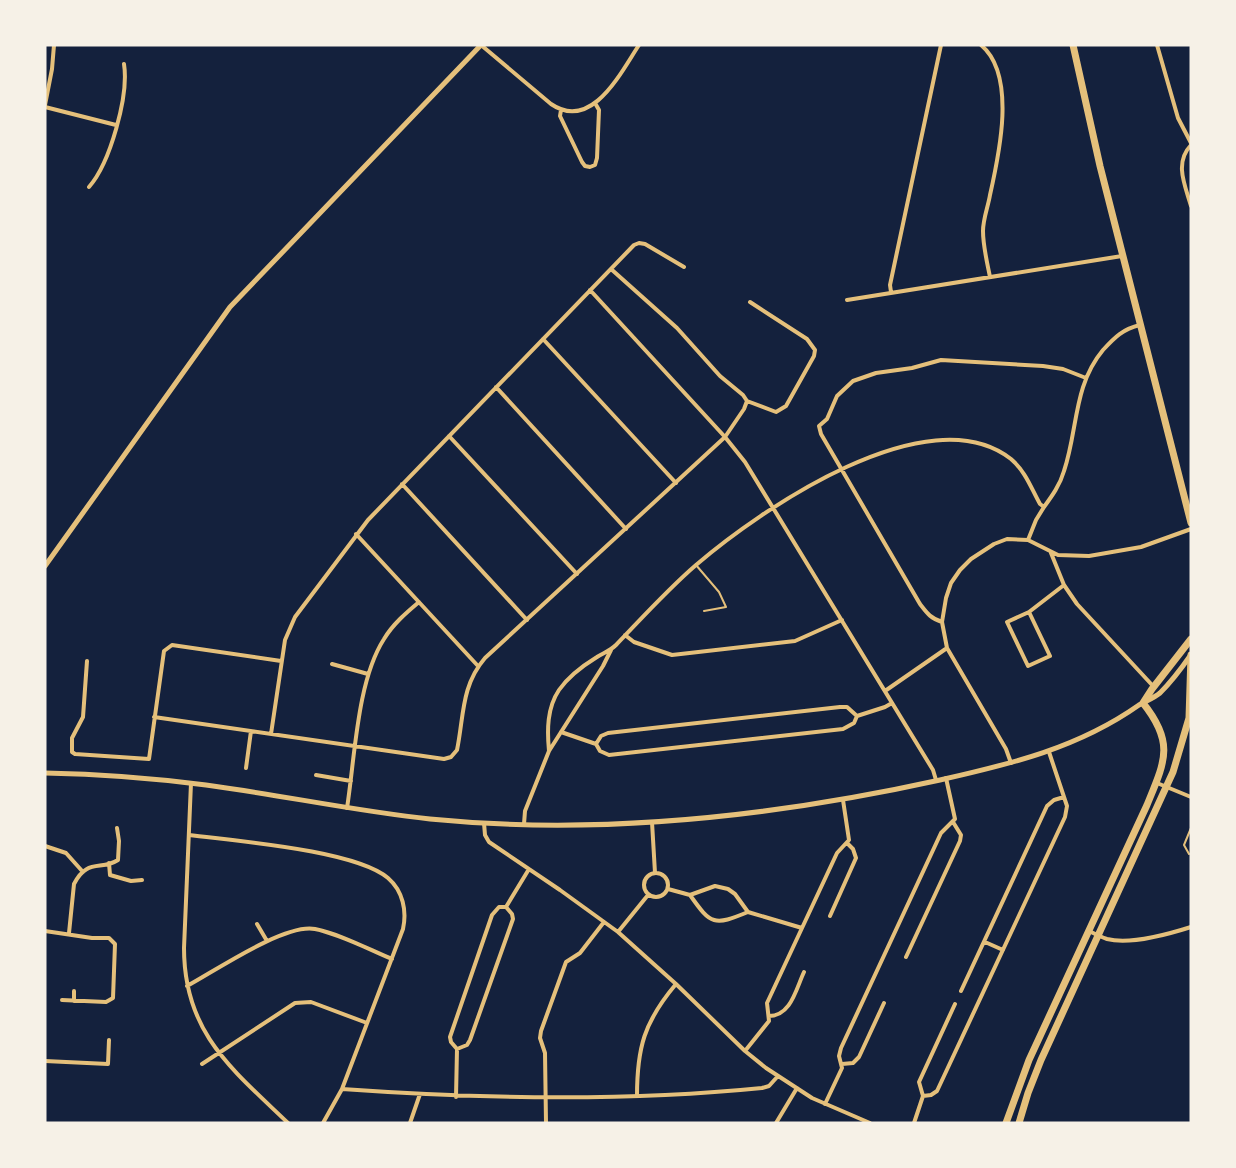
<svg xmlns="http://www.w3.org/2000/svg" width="1236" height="1168" font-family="Arial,sans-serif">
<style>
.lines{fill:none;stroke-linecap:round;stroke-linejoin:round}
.service{stroke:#e5c07b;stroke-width:2}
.minor{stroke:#e5c07b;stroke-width:4}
.tertiary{stroke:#e5c07b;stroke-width:5}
.trunk{stroke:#e5c07b;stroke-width:7}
</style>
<rect width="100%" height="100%" fill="#14213d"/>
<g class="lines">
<path class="service" d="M 696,565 L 719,592 L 726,607 L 704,611
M 1189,854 L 1184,845 L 1191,828"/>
<path class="minor" d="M 481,45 L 551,104 C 592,132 621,72 639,45
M 981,45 C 1017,75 999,155 990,195 C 988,207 983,219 983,231 C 983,246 987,262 990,277
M 1157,45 L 1178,118 L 1191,143
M 45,105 L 52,69 L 54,45
M 45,107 L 116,125
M 561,110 L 560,116 L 582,162 L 585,166 L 590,167 L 595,165 L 597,158 L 599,110 L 595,103
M 1191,145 C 1174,163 1185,185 1191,206
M 89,187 C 110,163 129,96 124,64
M 611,269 L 677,328 L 720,376 L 743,395 L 747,401 L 776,412 L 786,406 L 814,356 L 815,350 L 807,339 L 750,302
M 590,290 L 725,437 L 745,462 L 933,770 L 936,780
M 891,292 L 890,285 L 941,45
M 847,300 L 1122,256
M 543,339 L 676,483
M 496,387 L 626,529
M 449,436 L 577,574
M 402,484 L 527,620
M 1044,507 C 1052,496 1060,485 1064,471 C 1078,430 1073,386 1103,350 C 1115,337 1123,329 1140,325
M 356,534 L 478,666
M 1051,553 L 1064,585 L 1077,604 L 1153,686
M 1029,612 L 1050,656 L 1028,666 L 1007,622 L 1029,612 L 1064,585
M 942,622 L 946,598 L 951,583 L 960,570 L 971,559 L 994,544 L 1007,539 L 1028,540 L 1058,555 L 1089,556 L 1141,547 L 1191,529
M 625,635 L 634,642 L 672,655 L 795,641 L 842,620
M 87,661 L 83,717 L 72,738 L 72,752 L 75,754 L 149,759 L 164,651 L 172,645 L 281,661
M 332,664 L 368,674
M 885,691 L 947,648
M 840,707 L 847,707 L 857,716 L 854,723 L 843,729 L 609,755 L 600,751 L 596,744 L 601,736 L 608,733 Z
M 857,716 L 885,707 L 892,703
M 154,717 L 444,759 L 451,757 L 457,750 C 464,716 461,686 485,658 L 725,437 L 744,409 L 747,401
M 561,732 L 596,744
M 271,734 L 285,640 L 295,617 L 368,520 L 634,245 L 639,243 L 645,244 L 684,267
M 549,751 C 547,730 547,708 559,690 C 568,677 584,665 597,657 C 603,653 610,651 616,645 C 642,618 667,590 696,565 C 760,510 928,394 1011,459 C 1026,472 1031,488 1040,504 L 1044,507 L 1036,520 L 1028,540
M 1011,763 L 1006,749 L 947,648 L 942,622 C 930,618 927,613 920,604 L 821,434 L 819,426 L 827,419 L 837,396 L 853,381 L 876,373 L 912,368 L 941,360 L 1043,366 L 1063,369 L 1086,378
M 246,768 L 251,731
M 316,775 L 351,781
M 191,783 L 184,948 C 184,1033 232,1069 288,1123
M 1157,783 L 1191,797
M 347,808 C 355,757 357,681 384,639 C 393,624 406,613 419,602
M 652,822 L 655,873
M 484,823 L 485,835 L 489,842 L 560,890 L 618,932 L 676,984 L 745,1051 L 766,1068 L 812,1098 L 870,1123
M 524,824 L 525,811 L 549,751 L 603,666 L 611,650
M 189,835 C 235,841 355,850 388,878 C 403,891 407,911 403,929 L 342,1089 L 323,1123
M 45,846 L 66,853 L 83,872
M 109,863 L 110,875 L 131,881 L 142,880
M644 885a12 12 0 1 1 24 0a12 12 0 1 1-24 0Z
M 668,889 L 690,895 L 715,886 L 728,889 L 735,894 L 748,912 L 802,928
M 690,895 C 711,925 714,926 748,912
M 506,907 L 529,869
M 830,916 L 856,858 L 853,849 L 847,843
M 257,924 L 267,941
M 45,931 L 92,938 L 109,938 L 115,944 L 113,998 L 106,1002 L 62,1000
M 1089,931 C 1095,934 1101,937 1107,939 C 1130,945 1169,934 1191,927
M 618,932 L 648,895
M 69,933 L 74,884 C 87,858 101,871 118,860 L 119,841 L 117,828
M 985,942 L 1003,950
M 906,957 L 960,841 L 961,835 L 953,822
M 187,986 C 215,971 285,923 315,929 C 340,934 368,949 392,959
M 961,991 L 1047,806 L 1054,800 L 1064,797
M 74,1001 L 74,991
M 769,1016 C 791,1016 796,989 804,972
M 457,1049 L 467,1045 L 470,1040 L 513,919 L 512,914 L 506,907
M 745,1051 L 769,1021 L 767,1003 L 837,853 L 849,840 L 843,800
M 45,1061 L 108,1064 L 109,1040
M 202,1064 L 295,1003 L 311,1002 L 367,1023
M 842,1064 L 853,1063 L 859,1057 L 884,1003
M 342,1089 C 482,1099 622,1102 762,1088 L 769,1086 L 778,1076
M 637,1096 C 637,1048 644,1022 676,984
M 923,1096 L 919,1082 L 955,1004
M 456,1097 L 457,1049 L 451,1042 L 450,1037 L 492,915 L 499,907 L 506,907
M 825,1104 L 842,1068 L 839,1056 L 841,1048 L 941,833 L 955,819 L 946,778
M 410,1123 L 420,1094
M 546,1123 L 545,1053 L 540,1038 L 541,1031 L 566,962 L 580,953 L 604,922
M 776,1123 L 797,1088
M 914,1123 L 923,1096 L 931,1095 L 937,1091 L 1065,817 L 1067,806 L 1049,752"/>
<path class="tertiary" d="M 45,566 L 230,307 L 481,45
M 45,773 C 99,774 152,778 206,785 C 281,795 355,811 430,819 C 601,836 772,817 940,780 C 1011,764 1078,748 1139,705 C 1146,701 1154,698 1160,693 C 1171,682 1181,669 1190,656"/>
<path class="trunk" d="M 1073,45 L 1100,166 L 1191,523
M 1006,1123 L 1029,1060 L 1147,805 C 1165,761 1175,743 1143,703 L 1152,689 L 1191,639
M 1019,1123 L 1028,1093 L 1041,1060 L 1173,772 L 1189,718 L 1191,655"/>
</g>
<rect width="1236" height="1168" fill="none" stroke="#f6f1e7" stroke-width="93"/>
</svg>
